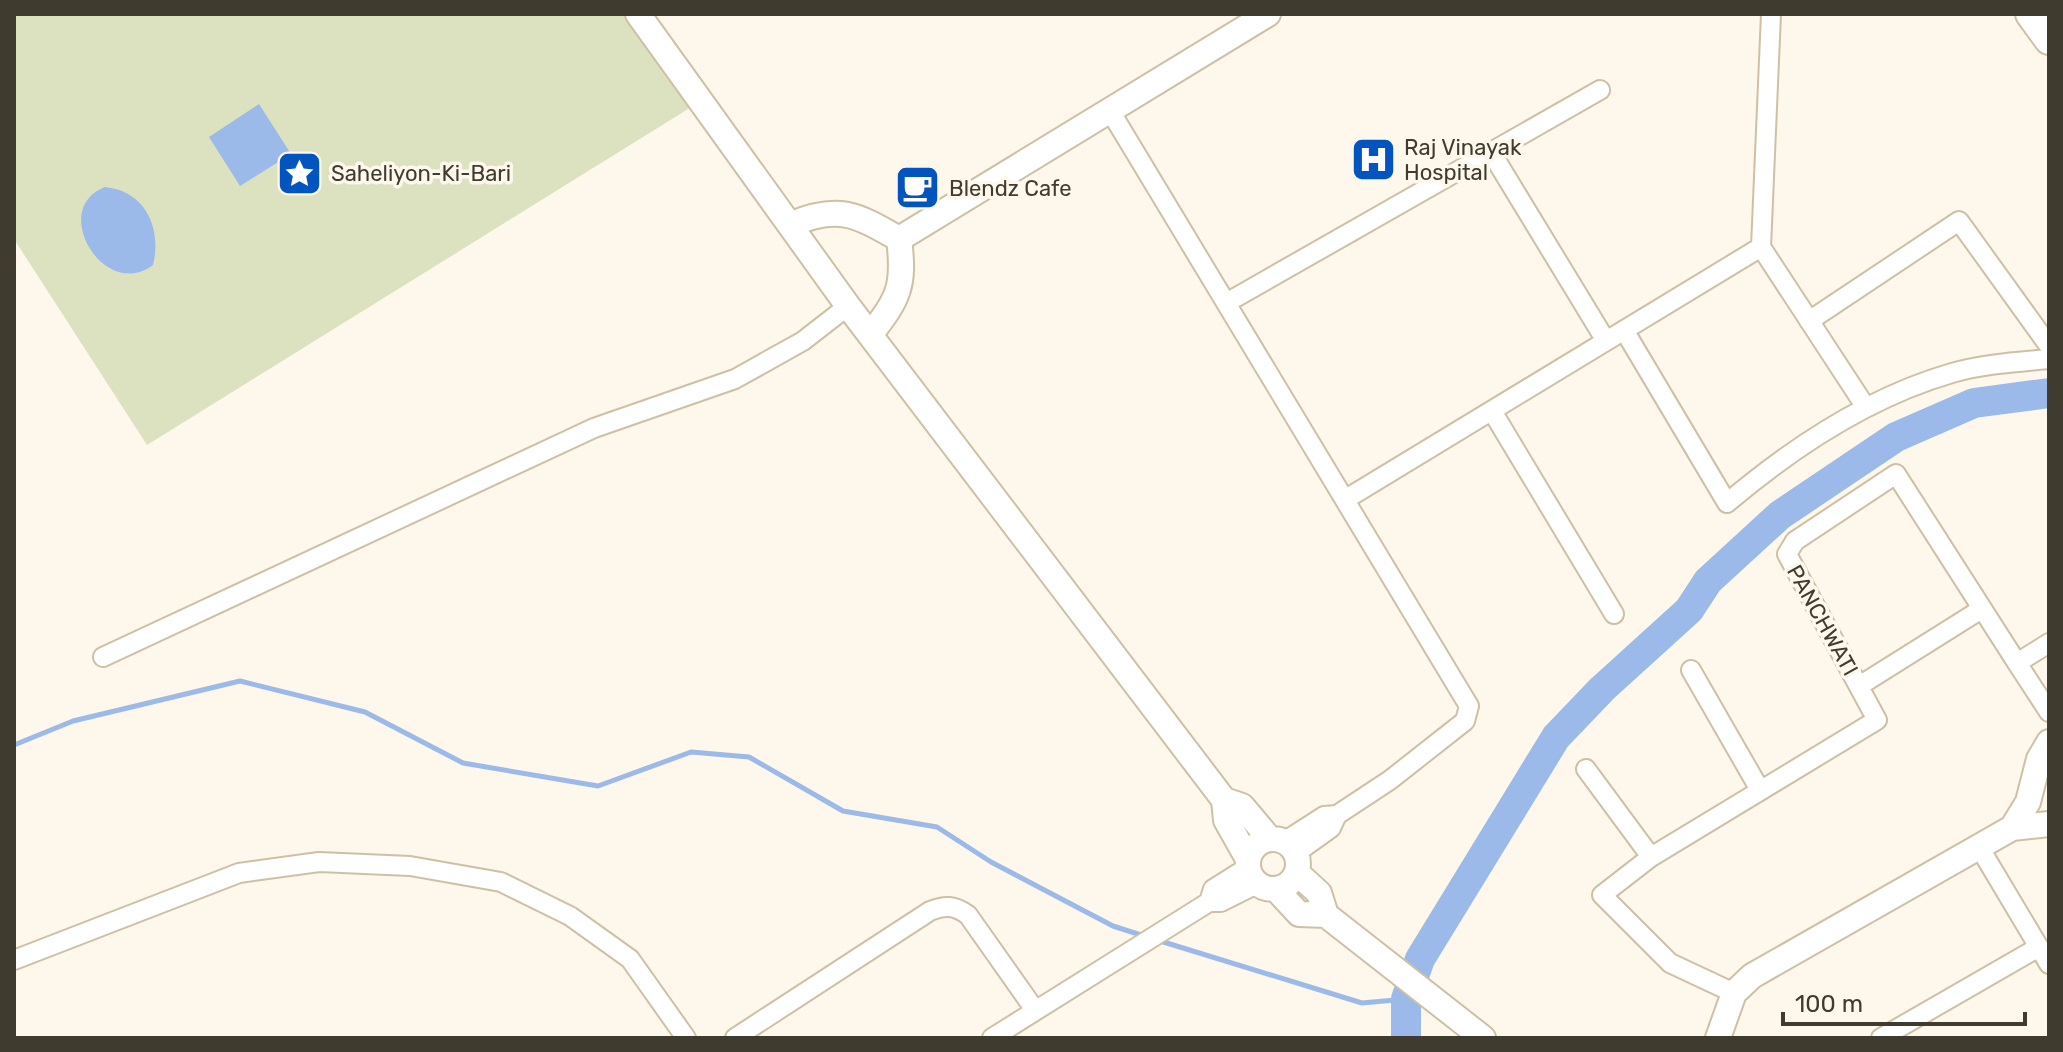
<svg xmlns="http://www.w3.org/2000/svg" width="2063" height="1052" font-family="Rubik,sans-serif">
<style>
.green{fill:#dce2bf}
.water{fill:#9bb9e9}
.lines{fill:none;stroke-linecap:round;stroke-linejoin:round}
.stream{stroke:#9bb9e9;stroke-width:5}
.river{stroke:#9bb9e9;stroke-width:30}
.street-casing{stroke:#cec0a4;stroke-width:22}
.secondary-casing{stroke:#cec0a4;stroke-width:28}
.primary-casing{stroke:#cec0a4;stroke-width:32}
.street{stroke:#fff;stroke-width:18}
.secondary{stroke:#fff;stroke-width:24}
.primary{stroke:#fff;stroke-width:28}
.labels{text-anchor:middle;stroke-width:7;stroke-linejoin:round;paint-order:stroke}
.poi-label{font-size:22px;fill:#403b2f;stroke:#fdf7ec;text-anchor:start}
.street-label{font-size:22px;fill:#403b2f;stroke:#fdf7ec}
</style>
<rect width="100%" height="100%" fill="#fdf7ec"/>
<path class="green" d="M 14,14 L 627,14 L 693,106 L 147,445 L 14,239 Z"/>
<path class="water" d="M 259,104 L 291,154 L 240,186 L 209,137 Z
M 105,187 C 146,191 162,229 153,265 C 105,302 48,209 105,187 Z"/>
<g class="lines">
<path class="stream" d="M 14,745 L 73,721 L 240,681 L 365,712 L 463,763 L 598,786 L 691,752 L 749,757 L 843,811 L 937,827 L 991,862 L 1113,926 L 1144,936
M 1157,940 L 1362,1003 L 1406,999"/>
<path class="river" d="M 1406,1038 L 1406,999 L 1420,959 L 1556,737 L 1602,689 L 1689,610 L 1708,581 L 1780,515 L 1896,437 L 1974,403 L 2049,393"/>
<defs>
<path id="street" d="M 1109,109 L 1469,706 L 1465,721 L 1390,780 L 1337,815 L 1324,816 L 1285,841
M 1491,152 L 1606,341
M 1761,247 L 1865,406
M 1226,303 L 1600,90
M 1809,321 L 1959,221 L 2049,346
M 1624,330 L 1727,503 C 1793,447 1869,397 1952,373 C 1983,364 2017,362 2049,359
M 1492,411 L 1614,614
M 1346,499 L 1761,247 L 1771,14
M 2049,643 L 2017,663 L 2049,712
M 103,657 L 594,428 L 735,379 L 803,341 L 848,306
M 1691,670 L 1760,790
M 1859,686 L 1980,610
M 1586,769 L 1651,857
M 1978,845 L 2049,964
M 1296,853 L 1331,828 L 1337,815
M 1209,902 L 1213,889 L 1248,867
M 14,960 L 239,873 L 319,862 L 410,866 L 501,882 L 570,916 L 630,959 L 686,1038
M 1734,993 L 1670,963 L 1602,895 L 1651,857 L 1877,720 L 1787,554 L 1795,541 L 1896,474 L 2017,663
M 735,1038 L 930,911 C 945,905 954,905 968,915 L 1035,1010
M 992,1038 L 1209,902 L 1221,902 L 1257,884
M 1881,1038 L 2039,947"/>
<path id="secondary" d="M 638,14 L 848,306 L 1224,800 L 1226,820 L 1248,859
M 792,224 C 839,204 857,215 899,239 C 905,286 899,298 870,335
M 899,239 L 1268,14
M 2049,742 L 2039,759 L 2028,802 L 2012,828 L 2049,824
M 1224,800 L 1242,806 L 1269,838
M1248 864a25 25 0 1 1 50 0a25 25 0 1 1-50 0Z
M 1297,873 L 1319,893 L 1326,915 L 1483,1038
M 1276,889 L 1299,914 L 1326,915
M 1718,1038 L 1734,993 L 1752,976 L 2012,828"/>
<path id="primary" d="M 2030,14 L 2049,40"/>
</defs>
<use href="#street" class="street-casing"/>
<use href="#secondary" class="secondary-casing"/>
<use href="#primary" class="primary-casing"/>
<use href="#street" class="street"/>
<use href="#secondary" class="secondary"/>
<use href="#primary" class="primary"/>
</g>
<defs>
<symbol id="hospital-square" viewBox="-11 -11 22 22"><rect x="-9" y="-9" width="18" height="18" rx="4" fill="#0255bf" stroke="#fdf7ec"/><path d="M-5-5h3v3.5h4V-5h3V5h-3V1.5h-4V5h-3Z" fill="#fff"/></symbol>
<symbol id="sight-square" viewBox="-11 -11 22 22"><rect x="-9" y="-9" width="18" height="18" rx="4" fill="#0255bf" stroke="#fdf7ec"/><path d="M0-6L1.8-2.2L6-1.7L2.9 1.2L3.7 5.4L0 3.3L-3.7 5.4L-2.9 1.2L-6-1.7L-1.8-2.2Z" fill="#fff"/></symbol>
<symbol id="cafe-square" viewBox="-11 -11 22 22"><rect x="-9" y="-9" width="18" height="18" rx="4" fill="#0255bf" stroke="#fdf7ec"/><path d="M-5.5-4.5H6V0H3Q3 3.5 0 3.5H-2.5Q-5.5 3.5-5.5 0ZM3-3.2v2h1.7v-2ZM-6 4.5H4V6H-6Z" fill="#fff"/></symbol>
</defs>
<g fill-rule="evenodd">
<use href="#hospital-square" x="1348" y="134" width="51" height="51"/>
<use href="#sight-square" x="274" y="148" width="51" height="51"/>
<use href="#cafe-square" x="892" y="162" width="51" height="51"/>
</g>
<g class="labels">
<g class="poi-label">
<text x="1404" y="155">Raj Vinayak<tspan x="1404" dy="25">Hospital</tspan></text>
<text x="331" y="181">Saheliyon-Ki-Bari</text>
<text x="949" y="196">Blendz Cafe</text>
</g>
<g class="street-label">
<text transform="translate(1823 620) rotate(61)" y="8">PANCHWATI</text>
</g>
</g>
<rect width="2063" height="1052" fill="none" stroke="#403b2f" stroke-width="32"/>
<path d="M1783 1012v12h242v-12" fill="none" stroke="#403b2f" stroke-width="4"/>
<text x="1795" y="1012" font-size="24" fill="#403b2f" stroke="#fdf7ec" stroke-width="6" paint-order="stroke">100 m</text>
</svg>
